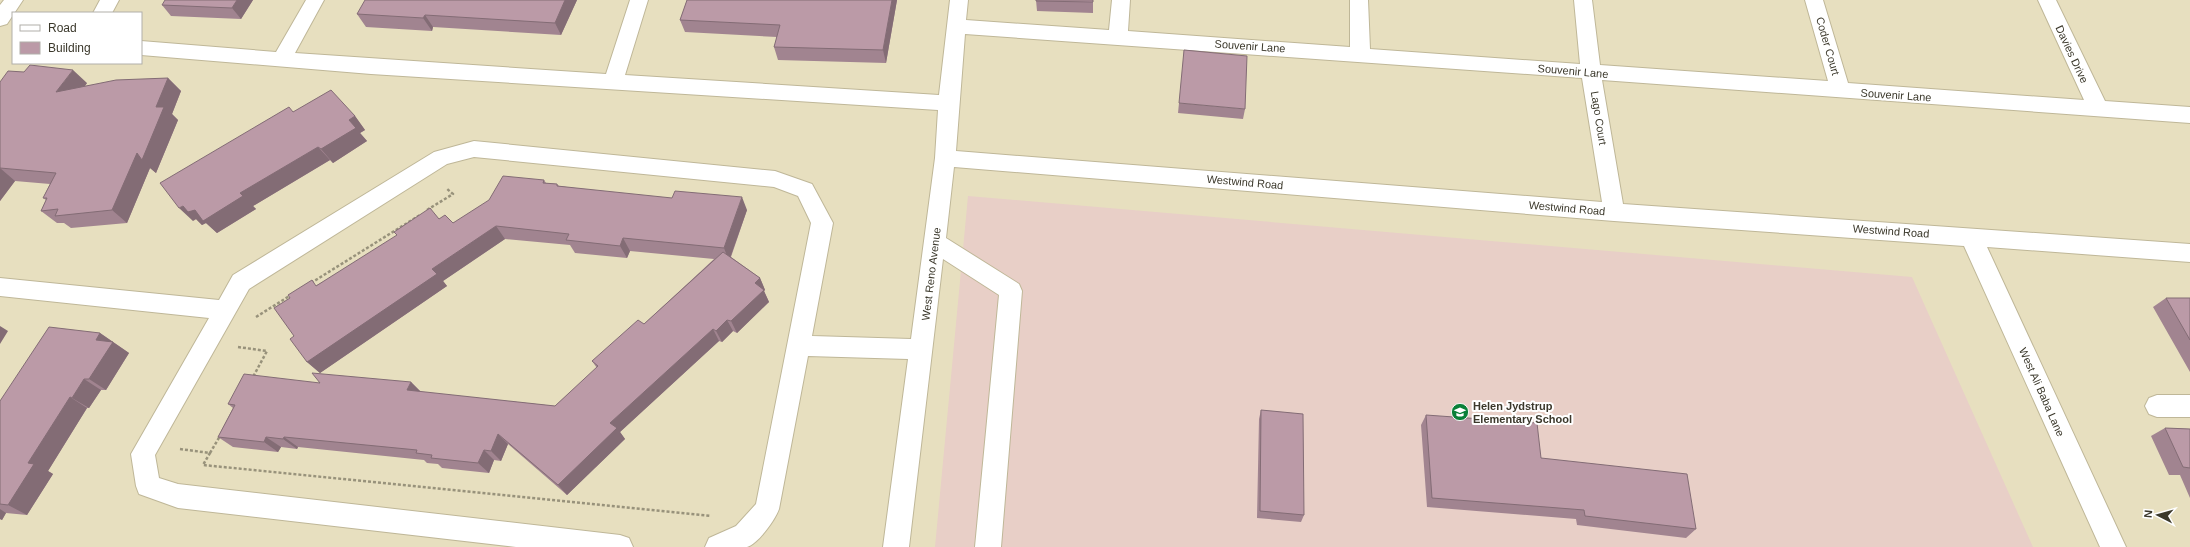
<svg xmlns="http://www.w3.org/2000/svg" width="2190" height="547" font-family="Arial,sans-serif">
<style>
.education{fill:#e8cfc7}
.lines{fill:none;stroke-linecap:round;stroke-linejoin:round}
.minor-casing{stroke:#bfb798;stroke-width:2}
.path{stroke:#98927b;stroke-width:2.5;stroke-dasharray:3 2;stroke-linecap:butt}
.minor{fill:#fff;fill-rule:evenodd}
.wall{fill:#a18490}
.shaded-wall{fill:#836c75}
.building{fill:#bb9aa7;stroke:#836c75}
.labels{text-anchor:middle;stroke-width:4;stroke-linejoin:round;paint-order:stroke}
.street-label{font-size:11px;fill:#3b382b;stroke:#fff}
.poi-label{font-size:11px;font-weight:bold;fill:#3b382b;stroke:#fff;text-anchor:start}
</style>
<rect width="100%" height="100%" fill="#e7dfbf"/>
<path class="education" d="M 968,196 L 1912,277 L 2033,547 L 935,547 Z"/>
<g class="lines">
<defs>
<path id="minor" d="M 4,0 L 23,0 L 7,24 L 0,26 L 0,5 Z
M 100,0 L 119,0 L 112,13 L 93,13 Z
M 306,0 L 324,0 L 295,53 L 606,74 L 630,0 L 648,0 L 625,75 L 939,95 L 950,0 L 968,0 L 966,20 L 1109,30 L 1112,0 L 1130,0 L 1128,31 L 1350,47 L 1350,0 L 1368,0 L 1370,49 L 1580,64 L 1574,0 L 1592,0 L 1600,65 L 1828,81 L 1805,0 L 1823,0 L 1848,83 L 2084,100 L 2038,0 L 2056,0 L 2105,101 L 2190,107 L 2190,123 L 1602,80 L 1623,204 L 2190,244 L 2190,262 L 1987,247 L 2126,547 L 2100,547 L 1964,246 L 1614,221 L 954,167 L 946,238 L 1019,284 L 1022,291 L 1001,547 L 975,547 L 999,295 L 943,259 L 909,547 L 883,547 L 908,359 L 808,356 L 779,509 C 775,520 758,544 747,547 C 735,547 718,547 705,547 L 709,538 L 736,526 L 756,504 L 811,223 L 798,196 L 774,187 L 474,157 L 447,164 L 249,289 L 155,455 L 159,478 L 178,484 L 620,535 L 629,538 L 633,547 L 516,547 L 178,508 L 139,494 L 136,486 L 131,454 L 209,318 L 0,296 L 0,278 L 219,300 L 233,275 L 434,152 L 474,141 L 775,171 L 812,184 L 833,223 L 812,336 L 911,339 L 935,158 L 938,110 L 371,74 L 141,55 L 141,41 L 276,52 ZM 965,34 L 1582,78 L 1602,202 L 956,151 Z
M 2157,395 L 2190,395 L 2190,417 L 2157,417 L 2149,414 L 2145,406 L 2149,398 Z"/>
</defs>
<use href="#minor" class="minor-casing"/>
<path class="path" d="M 427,210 L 453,194 L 446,188
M 311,283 L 420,215
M 256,317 L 291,295
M 238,347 L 267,351 L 253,377
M 180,449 L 210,453 L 203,465 L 711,516
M 210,453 L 220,436"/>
<use href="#minor" class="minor"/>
</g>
<path class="wall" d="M 253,0 L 241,19 L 171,16 L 162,5 Z
M 577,0 L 561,35 L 433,27 L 432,31 L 366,27 L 357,14 Z
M 687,0 L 897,0 L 886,63 L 778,60 L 774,47 L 777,37 L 685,32 L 680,20 Z
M 1036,0 L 1093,0 L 1093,13 L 1037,11 Z
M 168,78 L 181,91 L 172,114 L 178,120 L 156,173 L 150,168 L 127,223 L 71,228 L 64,223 L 57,223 L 41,211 L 46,200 L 43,198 L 50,184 L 15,181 L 0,201 L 0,82 L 87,83 L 85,86 Z
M 1179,103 L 1245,109 L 1243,119 L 1178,113 Z
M 293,112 L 355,116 L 365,130 L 360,133 L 367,141 L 333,163 L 330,160 L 253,206 L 256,209 L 217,233 L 206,223 L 202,225 L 196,219 L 193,221 Z
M 544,180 L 546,183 L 557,184 L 559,186 L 747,210 L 731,257 L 760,278 L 765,290 L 764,291 L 769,302 L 737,333 L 733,331 L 722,342 L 719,341 L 620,432 L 625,439 L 567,495 L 508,444 L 501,461 L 494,460 L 489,473 L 442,468 L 438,464 L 427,463 L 424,460 L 298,447 L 297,449 L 281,447 L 278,452 L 233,447 L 218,437 L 233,408 L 228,404 L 320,383 L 411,382 L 421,392 L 555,406 L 597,368 L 592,361 L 644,324 L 714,259 L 630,251 L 627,258 L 575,253 L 570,245 L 505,239 L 443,281 L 447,286 L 320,373 L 307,362 L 294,336 L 317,285 L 439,219 L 453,223 Z
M 2166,298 L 2190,298 L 2190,372 L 2153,307 Z
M 100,333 L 129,353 L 106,390 L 101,390 L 89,408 L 87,408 L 48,471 L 53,474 L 27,515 L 6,513 L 2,520 L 0,519 L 0,401 Z
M 1261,410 L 1304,515 L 1301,522 L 1257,518 L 1259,419 Z
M 1426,415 L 1541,458 L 1696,529 L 1686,538 L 1577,525 L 1576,519 L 1427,507 L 1421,425 Z
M 2165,428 L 2190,429 L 2190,498 L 2180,475 L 2169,475 L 2151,436 Z"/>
<path class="shaded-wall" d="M 237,0 L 253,0 L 241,19 L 232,8 Z
M 565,0 L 577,0 L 561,35 L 555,23 Z
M 892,0 L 897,0 L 886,63 L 883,50 Z
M 425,15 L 433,27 L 432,31 L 423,18 Z
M 73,70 L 87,83 L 71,105 L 56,92 Z
M 168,78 L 181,91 L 172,114 L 178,120 L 156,173 L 150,168 L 127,223 L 112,210 Z
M 355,116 L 365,130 L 360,133 L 367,141 L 333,163 L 321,149 L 349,120 Z
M 318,147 L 330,160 L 253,206 L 256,209 L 217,233 L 206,223 L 202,225 L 196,219 L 193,221 L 179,208 L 183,206 L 240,193 Z
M 0,168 L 15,181 L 0,201 Z
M 742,197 L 747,210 L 729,261 L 724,248 Z
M 496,226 L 505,239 L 443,281 L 447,286 L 320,373 L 307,362 L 432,269 Z
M 623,238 L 630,251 L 627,258 L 620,246 Z
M 760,278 L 765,290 L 764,291 L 769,302 L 737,333 L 731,321 L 755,283 Z
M 727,320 L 733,331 L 722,342 L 716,331 Z
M 0,326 L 8,331 L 0,344 Z
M 713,329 L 719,341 L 620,432 L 625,439 L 567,495 L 558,485 L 610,423 Z
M 100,333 L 129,353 L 106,390 L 89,379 L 96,340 Z
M 84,379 L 101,390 L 89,408 L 72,398 Z
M 411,382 L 422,393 L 407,390 Z
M 70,397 L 87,408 L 48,471 L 53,474 L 27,515 L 8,505 L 28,463 Z
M 498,434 L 508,444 L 501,461 L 491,451 Z
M 266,437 L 281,447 L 278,452 L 264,442 Z
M 284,437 L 298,447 L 297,449 L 283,439 Z
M 484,450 L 494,460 L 489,473 L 478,463 Z
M 0,509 L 6,513 L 2,520 L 0,519 Z"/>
<path class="building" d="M 165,0 L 237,0 L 232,8 L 162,5 Z
M 365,0 L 565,0 L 555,23 L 425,15 L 423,18 L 357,14 Z
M 687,0 L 892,0 L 883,50 L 774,47 L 780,25 L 680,20 Z
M 1036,0 L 1093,0 L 1093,2 L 1036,1 Z
M 1184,50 L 1247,56 L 1245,109 L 1179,103 Z
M 30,65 L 73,70 L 56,92 L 116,80 L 168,78 L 156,107 L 164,107 L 142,160 L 137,153 L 112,210 L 55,216 L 58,209 L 41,211 L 47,198 L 43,198 L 56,173 L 0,168 L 0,82 L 8,71 L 24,72 Z
M 331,90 L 355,116 L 349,120 L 356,128 L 321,149 L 318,147 L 240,193 L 243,196 L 203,221 L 195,210 L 188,212 L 183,206 L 179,208 L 160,183 L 289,107 L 293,112 Z
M 503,176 L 544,180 L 543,183 L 557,184 L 557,186 L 672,198 L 675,191 L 742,197 L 724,248 L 623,238 L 620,246 L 566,240 L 569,234 L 496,226 L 432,269 L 437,274 L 307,362 L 290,339 L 294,336 L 274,308 L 290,298 L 288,295 L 312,280 L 316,286 L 397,235 L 394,232 L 430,208 L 439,219 L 445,215 L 453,223 L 489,200 Z
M 723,252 L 760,278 L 755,283 L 764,290 L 731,321 L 727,320 L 716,331 L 713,329 L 610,423 L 617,428 L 558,485 L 498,434 L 491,451 L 484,450 L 478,463 L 431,458 L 432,455 L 416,453 L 417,450 L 284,437 L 283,439 L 266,437 L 264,442 L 218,437 L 235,405 L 228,404 L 244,374 L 320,383 L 312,373 L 411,382 L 407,390 L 555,406 L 598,366 L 592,361 L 638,320 L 644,324 Z
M 2166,298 L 2190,298 L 2190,340 Z
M 49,327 L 100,333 L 96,340 L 113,342 L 89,379 L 84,379 L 72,398 L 70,397 L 28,463 L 34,464 L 8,505 L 0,504 L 0,401 Z
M 1261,410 L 1303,414 L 1304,515 L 1260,511 Z
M 1426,415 L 1537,423 L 1541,458 L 1687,474 L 1696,529 L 1585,516 L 1584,510 L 1432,498 Z
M 2165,428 L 2190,429 L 2190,468 L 2183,467 Z"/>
<defs>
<symbol id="school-disc" viewBox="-11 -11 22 22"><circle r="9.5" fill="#0a8038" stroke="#fff"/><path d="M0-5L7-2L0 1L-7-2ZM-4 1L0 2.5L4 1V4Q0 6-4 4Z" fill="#fff"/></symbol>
</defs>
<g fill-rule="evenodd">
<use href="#school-disc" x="1450" y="402" width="20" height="20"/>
</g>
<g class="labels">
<g class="street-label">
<text transform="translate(1250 46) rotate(4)" y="4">Souvenir Lane</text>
<text transform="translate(1828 46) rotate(74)" y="4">Coder Court</text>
<text transform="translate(2072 54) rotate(65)" y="4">Davies Drive</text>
<text transform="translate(1573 71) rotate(5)" y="4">Souvenir Lane</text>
<text transform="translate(1896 95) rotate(4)" y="4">Souvenir Lane</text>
<text transform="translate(1599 118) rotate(81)" y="4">Lago Court</text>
<text transform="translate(1245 182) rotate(5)" y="4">Westwind Road</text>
<text transform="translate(1567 208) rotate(5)" y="4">Westwind Road</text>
<text transform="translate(1891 231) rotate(4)" y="4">Westwind Road</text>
<text transform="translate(931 274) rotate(-83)" y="4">West Reno Avenue</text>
<text transform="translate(2042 392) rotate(66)" y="4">West Ali Baba Lane</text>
</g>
<g class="poi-label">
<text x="1473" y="410">Helen Jydstrup<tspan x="1473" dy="13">Elementary School</tspan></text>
</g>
</g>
<rect x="12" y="12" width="130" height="52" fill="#ffffff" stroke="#b1afaa"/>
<rect x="20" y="25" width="20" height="6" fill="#ffffff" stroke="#b1afaa"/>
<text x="48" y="32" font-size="12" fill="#3b382b">Road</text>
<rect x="20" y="42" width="20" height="12" fill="#bb9aa7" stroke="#b1afaa"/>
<text x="48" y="52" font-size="12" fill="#3b382b">Building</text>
<g transform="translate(2158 515) rotate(276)" stroke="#ffffff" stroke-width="3" paint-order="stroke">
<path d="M0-3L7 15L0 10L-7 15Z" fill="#3b382b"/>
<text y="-6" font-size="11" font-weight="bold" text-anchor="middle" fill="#3b382b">N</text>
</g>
</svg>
